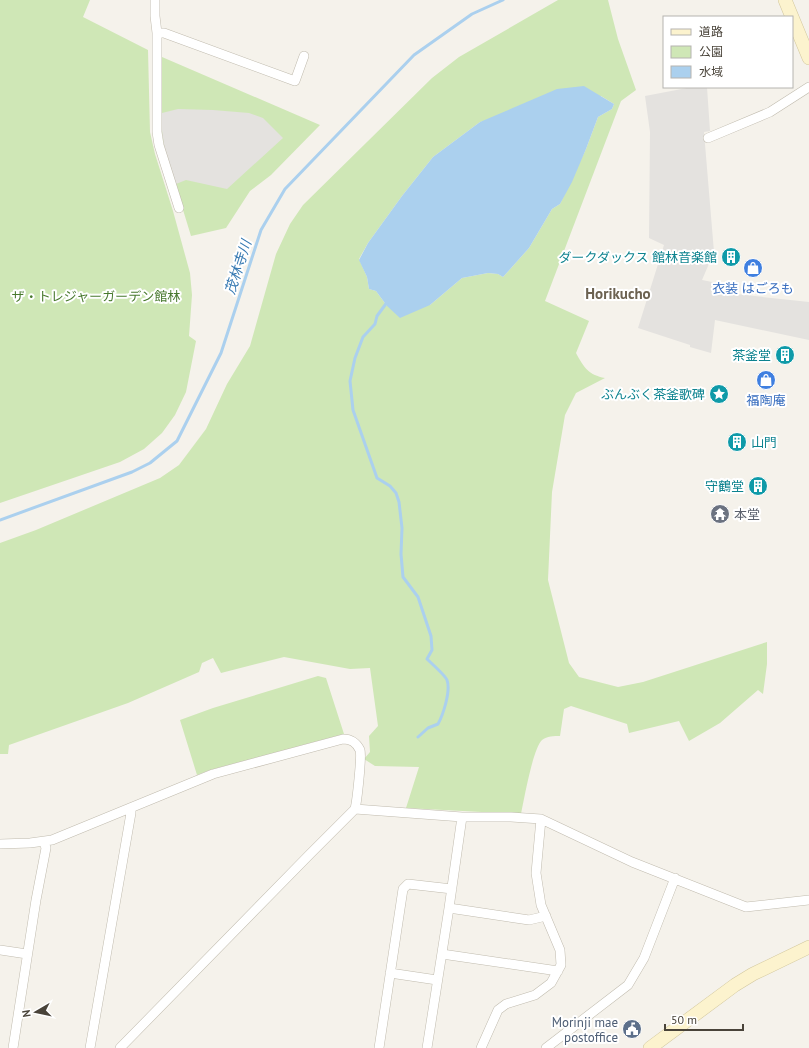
<svg xmlns="http://www.w3.org/2000/svg" width="809" height="1048" font-family="'PT Sans','Noto Sans JP',sans-serif">
<style>
.green{fill:#cfe7b6;fill-rule:evenodd}
.parking{fill:#e4e2df}
.water{fill:#abd0ee}
.lines{fill:none;stroke-linecap:round;stroke-linejoin:round}
.stream{stroke:#abd0ee;stroke-width:3}
.street-casing{stroke:#c0bbae;stroke-width:10}
.secondary-casing{stroke:#d2c79d;stroke-width:14}
.street{stroke:#fff;stroke-width:9}
.secondary{stroke:#fcf3ce;stroke-width:13}
.labels{text-anchor:middle;stroke-width:4;stroke-linejoin:round;paint-order:stroke}
.culture-label{font-size:13px;fill:#0d838f;stroke:#fff;text-anchor:end}
.shop-label{font-size:13px;fill:#366cbe;stroke:#fff}
.park-label{font-size:13px;fill:#48792e;stroke:#fff}
.worship-label{font-size:13px;fill:#5b616d;stroke:#fff;text-anchor:start}
.service-label{font-size:13px;fill:#4e5e75;stroke:#fff;text-anchor:end}
.water-label{font-size:14px;font-style:italic;fill:#3679b2;stroke:#fff}
.quarter-label{font-size:15px;font-weight:bold;fill:#6c6251;stroke:#fff}
</style>
<rect width="100%" height="100%" fill="#f5f2eb"/>
<path class="green" d="M 0,0 L 90,0 L 83,17 L 148,50 L 150,132 L 155,154 L 173,211 L 190,273 L 192,295 L 189,336 L 196,341 L 186,392 L 175,415 L 162,433 L 144,449 L 120,462 L 0,503 Z
M 558,0 L 608,0 L 618,39 L 636,90 L 621,101 L 545,301 L 589,321 L 576,353 C 584,368 589,375 605,378 L 576,393 L 565,415 L 552,492 L 548,580 L 569,663 L 579,677 L 618,687 L 643,682 L 767,642 L 767,664 L 763,694 L 758,690 L 720,723 L 689,741 L 679,721 L 629,733 L 627,724 L 571,706 L 564,709 L 560,736 C 554,736 547,736 542,740 C 533,748 524,800 521,814 L 406,808 L 419,767 L 375,766 L 364,759 L 370,752 L 369,736 L 378,726 L 370,668 L 350,669 L 284,657 L 221,673 L 213,658 L 202,663 L 199,672 L 128,703 L 9,745 L 8,754 L 0,754 L 0,543 L 36,530 L 160,478 L 179,465 L 206,429 L 227,384 L 250,346 L 276,254 L 290,224 L 303,205 L 432,78 L 459,57 ZM 601,96 L 614,104 L 612,109 L 598,117 L 586,149 L 560,204 L 552,209 L 529,248 L 503,277 L 498,274 L 488,273 L 462,278 L 430,305 L 387,306 L 376,291 L 369,289 L 367,277 L 359,259 L 368,243 L 402,196 L 433,157 L 480,122 Z
M 162,57 L 320,125 L 271,175 L 250,191 L 226,228 L 191,236 L 165,151 L 162,130 Z
M 318,676 L 326,678 L 344,734 L 210,770 L 197,775 L 180,720 L 213,708 Z"/>
<path class="parking" d="M 692,87 L 707,87 L 710,131 L 704,132 L 714,252 L 702,280 L 717,283 L 717,292 L 809,302 L 809,340 L 715,320 L 711,353 L 690,347 L 690,345 L 638,328 L 664,245 L 649,238 L 650,132 L 645,96 Z
M 178,109 L 213,110 L 249,113 L 263,118 L 283,138 L 227,189 L 186,180 L 176,184 L 165,151 L 162,130 L 162,113 Z"/>
<path class="water" d="M 584,86 L 614,104 L 612,109 L 598,117 L 586,149 L 572,182 L 560,204 L 552,209 L 529,248 L 503,277 L 498,274 L 488,273 L 462,278 L 430,305 L 400,318 L 387,306 L 376,291 L 369,289 L 367,277 L 359,260 L 368,243 L 402,196 L 433,157 L 480,122 L 557,89 Z"/>
<g class="lines">
<path class="stream" d="M 388,301 L 377,316 L 375,324 L 363,337 L 355,358 L 350,381 L 353,410 L 377,478 L 390,486 L 396,493 L 399,502 L 402,528 L 401,554 L 403,577 L 418,597 L 431,636 L 432,650 L 427,659 C 432,664 445,675 447,680 C 451,691 443,715 438,724 L 428,728 L 418,737
M 0,520 L 132,472 L 150,463 L 177,441 L 221,353 L 261,230 L 285,189 L 414,55 L 472,14 L 503,0"/>
<defs>
<path id="street" d="M 155,0 L 155,16 L 157,33 L 157,132 L 159,145 L 179,208
M 157,33 L 164,33 L 295,81 L 304,56
M 708,138 L 770,112 L 809,87
M 355,809 L 462,817 L 511,817 L 541,819 L 632,862 L 746,907 L 809,900
M 0,844 L 30,843 L 52,840 L 213,774 L 343,739 C 351,739 356,742 360,750 C 362,756 357,801 355,809 L 310,854 L 120,1048
M 449,908 L 529,920 L 546,916
M 0,950 L 27,954
M 442,954 L 558,971
M 390,973 L 437,980
M 13,1048 L 36,900 L 46,848 L 44,842
M 90,1048 L 131,813 L 131,808
M 379,1048 L 403,889 L 408,884 L 452,889
M 427,1048 L 449,908 L 462,817
M 481,1048 L 498,1010 L 506,1004 L 535,995 L 551,983 L 561,965 L 560,950 L 541,905 L 536,873 L 541,819
M 546,1048 L 628,985 L 644,958 L 675,878"/>
<path id="secondary" d="M 785,0 L 792,17
M 792,17 L 809,58
M 650,1048 L 735,985 L 753,974 L 809,947"/>
</defs>
<use href="#street" class="street-casing"/>
<use href="#secondary" class="secondary-casing"/>
<use href="#street" class="street"/>
<use href="#secondary" class="secondary"/>
</g>
<defs>
<symbol id="building-disc" viewBox="-11 -11 22 22"><circle r="9.5" fill="#0f9aa8" stroke="#fff"/><path d="M-4-6H4V6H1V3H-1V6H-4ZM-2.5-4.3h1.7v1.8h-1.7ZM.8-4.3h1.7v1.8H.8ZM-2.5-1h1.7V.8h-1.7ZM.8-1h1.7V.8H.8Z" fill="#fff"/></symbol>
<symbol id="shop-disc" viewBox="-11 -11 22 22"><circle r="9.5" fill="#3f7fe0" stroke="#fff"/><path d="M-5-2.5h2.3a2.7 3.5 0 0 1 5.4 0H5L5.5 6h-11ZM-1.5-2.5h3a1.5 2.3 0 0 0-3 0Z" fill="#fff"/></symbol>
<symbol id="sight-disc" viewBox="-11 -11 22 22"><circle r="9.5" fill="#0f9aa8" stroke="#fff"/><path d="M0-6L1.8-2.2L6-1.7L2.9 1.2L3.7 5.4L0 3.3L-3.7 5.4L-2.9 1.2L-6-1.7L-1.8-2.2Z" fill="#fff"/></symbol>
<symbol id="temple-disc" viewBox="-11 -11 22 22"><circle r="9.5" fill="#6b7280" stroke="#fff"/><path d="M0-6L5-2H3V0L6.5 2.5H4V6H1.5V3h-3V6H-4V2.5H-6.5L-3 0V-2H-5Z" fill="#fff"/></symbol>
<symbol id="civic-disc" viewBox="-11 -11 22 22"><circle r="9.5" fill="#5c6f8a" stroke="#fff"/><path d="M-.6-6.5H3V-4.5H.6V-3L4-1V1h2V6H-6V1h2V-1L-.6-3ZM-1.2 2.5V6h2.4V2.5Z" fill="#fff"/></symbol>
</defs>
<g fill-rule="evenodd">
<use href="#building-disc" x="720" y="246" width="22" height="22"/>
<use href="#shop-disc" x="742" y="257" width="22" height="22"/>
<use href="#building-disc" x="774" y="344" width="22" height="22"/>
<use href="#shop-disc" x="755" y="369" width="22" height="22"/>
<use href="#sight-disc" x="708" y="383" width="22" height="22"/>
<use href="#building-disc" x="726" y="431" width="22" height="22"/>
<use href="#building-disc" x="747" y="475" width="22" height="22"/>
<use href="#temple-disc" x="709" y="503" width="22" height="22"/>
<use href="#civic-disc" x="621" y="1018" width="22" height="22"/>
</g>
<g class="labels">
<g class="culture-label">
<text x="717" y="262">ダークダックス 館林音楽館</text>
<text x="771" y="360">茶釜堂</text>
<text x="705" y="399">ぶんぶく茶釜歌碑</text>
<text x="751" y="447" text-anchor="start">山門</text>
<text x="744" y="491">守鶴堂</text>
</g>
<g class="shop-label">
<text x="753" y="293">衣装 はごろも</text>
<text x="766" y="405">福陶庵</text>
</g>
<g class="park-label">
<text x="96" y="301">ザ・トレジャーガーデン館林</text>
</g>
<g class="worship-label">
<text x="734" y="519">本堂</text>
</g>
<g class="service-label">
<text x="618" y="1027">Morinji mae<tspan x="618" dy="15">postoffice</tspan></text>
</g>
<g class="water-label">
<text transform="translate(238 267) rotate(-72)" y="5">茂林寺川</text>
</g>
<g class="quarter-label">
<text x="618" y="299">Horikucho</text>
</g>
</g>
<rect x="663" y="16" width="130" height="72" fill="#ffffff" stroke="#b6b4b0"/>
<rect x="671" y="29" width="20" height="6" fill="#fcf3ce" stroke="#b6b4b0"/>
<text x="699" y="36" font-size="12" fill="#494339">道路</text>
<rect x="671" y="46" width="20" height="12" fill="#cfe7b6" stroke="#b6b4b0"/>
<text x="699" y="56" font-size="12" fill="#494339">公園</text>
<rect x="671" y="66" width="20" height="12" fill="#abd0ee" stroke="#b6b4b0"/>
<text x="699" y="76" font-size="12" fill="#494339">水域</text>
<g transform="translate(36 1012) rotate(261)" stroke="#ffffff" stroke-width="3" paint-order="stroke">
<path d="M0-3L7 15L0 10L-7 15Z" fill="#494339"/>
<text y="-6" font-size="11" font-weight="bold" text-anchor="middle" fill="#494339">N</text>
</g>
<path d="M665 1024v6h78v-6" fill="none" stroke="#494339" stroke-width="2"/>
<text x="671" y="1024" font-size="12" fill="#494339" stroke="#ffffff" stroke-width="3" paint-order="stroke">50 m</text>
</svg>
